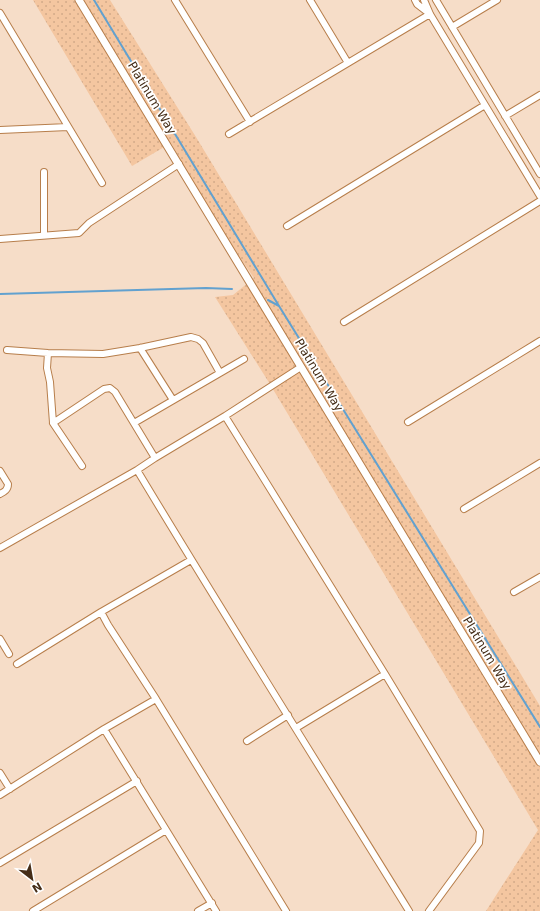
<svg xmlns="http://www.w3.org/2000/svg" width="540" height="911" font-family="'DejaVu Sans',sans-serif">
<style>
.grass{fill:url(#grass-dots)}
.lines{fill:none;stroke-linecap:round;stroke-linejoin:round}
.stream{stroke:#62a1cf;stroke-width:2}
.minor-casing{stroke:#b77e4b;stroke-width:8}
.tertiary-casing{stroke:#b77e4b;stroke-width:9}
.minor{stroke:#fff;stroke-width:6}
.tertiary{stroke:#fff;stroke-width:7}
.labels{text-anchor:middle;stroke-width:3.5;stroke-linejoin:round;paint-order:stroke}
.street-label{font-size:12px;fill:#452d17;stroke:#fff}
</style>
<defs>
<pattern id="grass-dots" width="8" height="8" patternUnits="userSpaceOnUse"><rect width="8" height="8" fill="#f4c6a0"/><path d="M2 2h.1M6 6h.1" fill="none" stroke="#d3aa89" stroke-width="1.8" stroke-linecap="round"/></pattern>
</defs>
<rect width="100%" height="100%" fill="#f6ddc8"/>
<path class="grass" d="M 33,0 L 110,0 L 196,137 L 540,706 L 540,911 L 486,911 L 538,830 L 268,381 L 215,297 L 233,295 L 254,278 L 213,218 L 171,143 L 132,166 Z"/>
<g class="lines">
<path class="stream" d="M 94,0 L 279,306 L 540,727
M 0,294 L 206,288 L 232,289
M 268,300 L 279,306"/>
<defs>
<path id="minor" d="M 175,0 L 250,122
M 310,0 L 348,63
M 415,0 L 417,4 L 430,14
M 424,0 L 430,14 L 540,196
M 436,0 L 540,174
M 0,13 L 102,183
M 452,27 L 497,0
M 505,116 L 540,95
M 0,130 L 68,127
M 229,134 L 430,14
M 44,172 L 44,235
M 287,226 L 485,105
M 0,239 L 79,233 L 89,223 L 179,164
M 344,322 L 540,201
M 140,348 L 173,400
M 7,350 L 48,353 L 103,354 L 140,348 L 191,337 L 198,339 L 203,343 L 220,373
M 48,353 L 47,368 L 50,382 L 53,423 L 82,466
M 225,416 L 385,674 L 480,831 L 479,843 L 429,911
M 408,422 L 540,341
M 53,423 L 104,389 L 110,388 L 115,392 L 155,458
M 134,423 L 244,359
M 137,470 C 226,618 318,764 409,911
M 0,471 L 8,484 C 8,490 4,492 0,494
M 464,509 L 540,463
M 0,548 L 137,470 L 155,458 L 225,416 L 301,367
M 514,592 L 540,577
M 0,639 L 9,654
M 17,664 L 101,612
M 156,699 L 286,911
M 296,728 L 385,674
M 104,729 L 216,911
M 247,741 L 288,715
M 0,773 L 10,789
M 0,795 L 104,729 L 156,699 L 108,625 L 101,612 L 191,560
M 0,863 L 137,781
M 33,911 L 166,830
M 198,911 L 212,903"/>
<path id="tertiary" d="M 79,0 L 540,762"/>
</defs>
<use href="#minor" class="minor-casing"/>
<use href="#tertiary" class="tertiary-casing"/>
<use href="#minor" class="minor"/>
<use href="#tertiary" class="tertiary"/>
</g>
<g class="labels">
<g class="street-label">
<text transform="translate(152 98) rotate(59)" y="4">Platinum Way</text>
<text transform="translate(319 375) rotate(59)" y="4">Platinum Way</text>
<text transform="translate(487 653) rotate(59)" y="4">Platinum Way</text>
</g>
</g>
<g transform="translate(32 879) rotate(149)" stroke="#ffffff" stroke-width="3" paint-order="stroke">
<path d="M0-3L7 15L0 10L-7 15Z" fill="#452d17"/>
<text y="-6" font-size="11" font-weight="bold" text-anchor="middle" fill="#452d17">N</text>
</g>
</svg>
